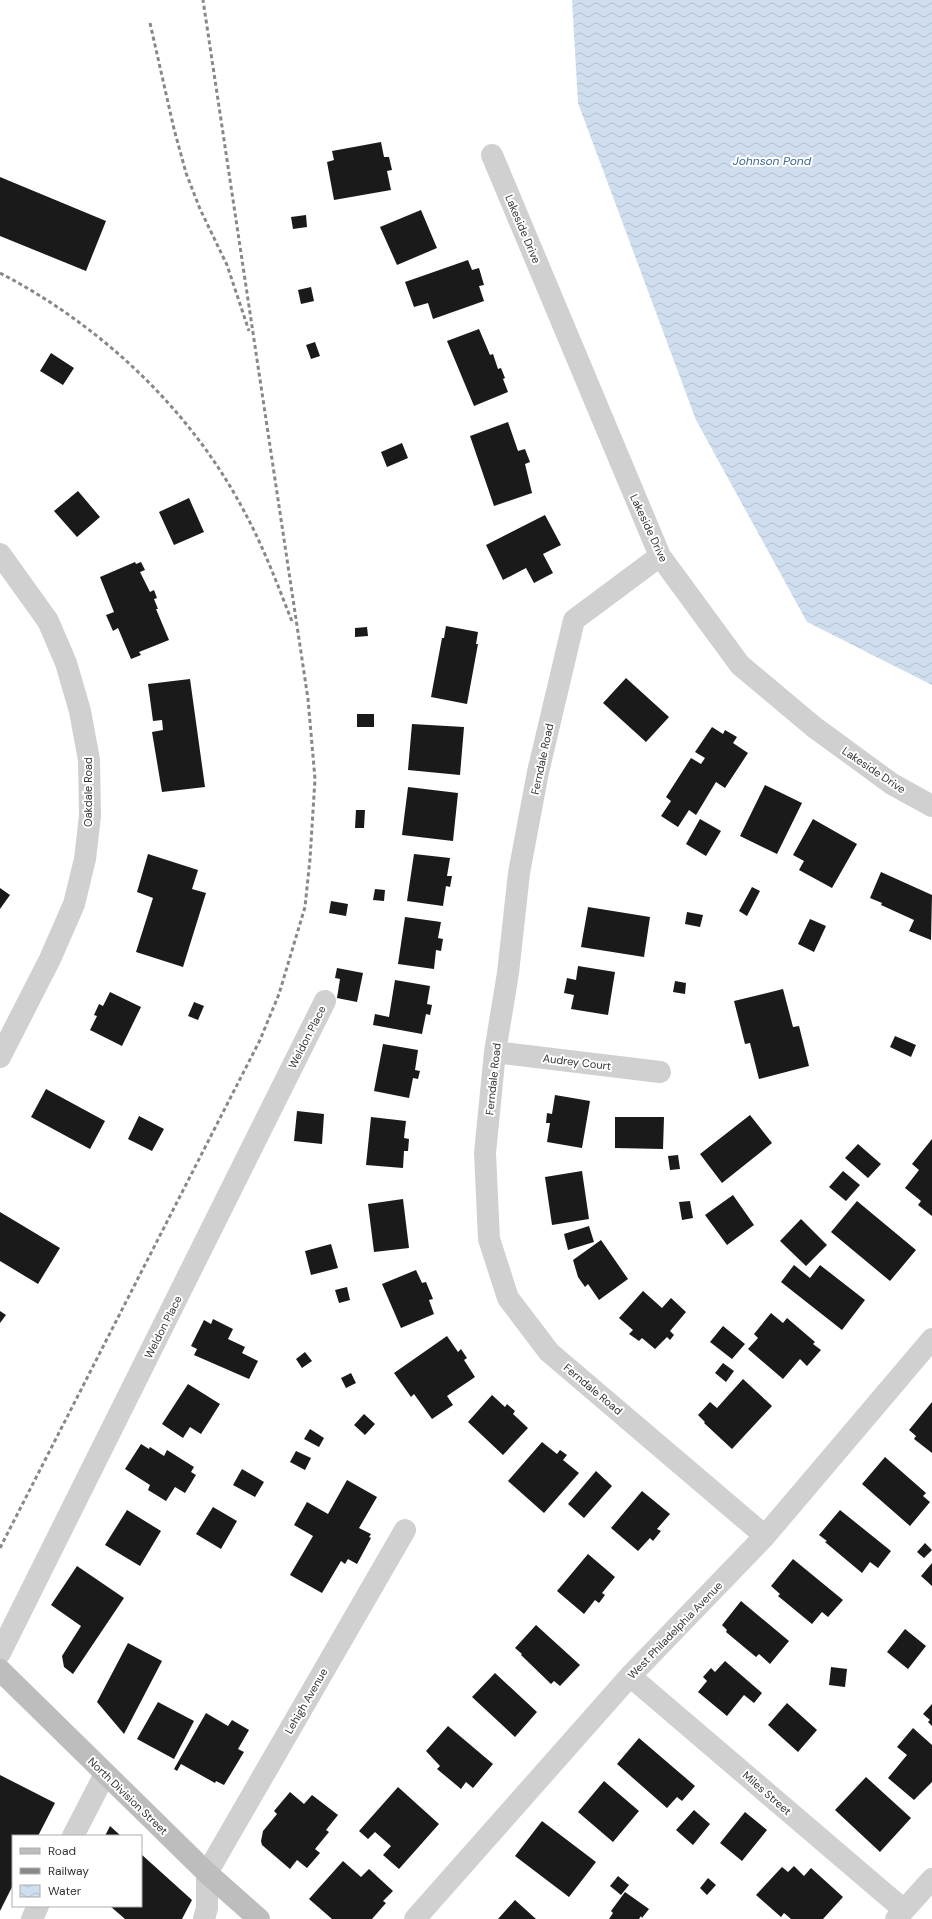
<svg xmlns="http://www.w3.org/2000/svg" width="932" height="1919" font-family="'DM Sans',sans-serif">
<style>
.water{fill:url(#water-waves)}
.building{fill:#1a1a1a}
.lines{fill:none;stroke-linecap:round;stroke-linejoin:round}
.street{stroke:#d0d0d0;stroke-width:22}
.secondary{stroke:#bdbdbd;stroke-width:22}
.rail{stroke:#888;stroke-width:3;stroke-dasharray:4 3;stroke-linecap:butt}
.labels{text-anchor:middle;stroke-width:4;stroke-linejoin:round;paint-order:stroke}
.street-label{font-size:11px;fill:#333;stroke:#fff}
.water-label{font-size:12px;font-style:italic;fill:#3f6a97;stroke:#fff}
</style>
<defs>
<pattern id="water-waves" width="16" height="10" patternUnits="userSpaceOnUse"><rect width="16" height="10" fill="#cfdeee"/><path d="M0 5q4-4 8 0t8 0" fill="none" stroke="#b2bfcd"/></pattern>
</defs>
<rect width="100%" height="100%" fill="#fff"/>
<path class="water" d="M 572,0 L 932,0 L 932,685 L 807,622 L 696,420 L 578,103 Z"/>
<path class="building" d="M 381,142 L 384,157 L 389,157 L 392,170 L 387,171 L 391,190 L 334,200 L 327,162 L 334,160 L 332,151 Z
M 0,177 L 106,221 L 86,271 L 0,236 Z
M 421,210 L 437,248 L 397,265 L 380,227 Z
M 306,215 L 307,227 L 293,229 L 291,217 Z
M 468,260 L 472,270 L 479,268 L 484,285 L 479,286 L 484,301 L 433,319 L 428,303 L 414,307 L 405,282 Z
M 311,287 L 314,301 L 301,304 L 298,290 Z
M 479,329 L 490,355 L 493,354 L 498,369 L 501,368 L 505,378 L 503,379 L 508,392 L 474,406 L 447,341 Z
M 315,342 L 320,356 L 311,359 L 306,345 Z
M 51,353 L 74,368 L 63,385 L 40,371 Z
M 508,422 L 518,451 L 525,449 L 530,462 L 525,464 L 532,493 L 494,506 L 470,436 Z
M 402,443 L 408,458 L 387,467 L 381,452 Z
M 78,491 L 100,517 L 77,537 L 54,511 Z
M 189,498 L 204,532 L 174,545 L 159,512 Z
M 545,515 L 561,545 L 543,554 L 553,573 L 534,583 L 526,568 L 503,580 L 486,545 Z
M 135,562 L 136,564 L 141,562 L 145,570 L 140,572 L 150,592 L 154,590 L 157,598 L 154,599 L 158,609 L 156,609 L 169,640 L 139,652 L 141,655 L 131,659 L 118,628 L 113,631 L 106,615 L 114,612 L 100,577 Z
M 446,626 L 478,632 L 476,644 L 478,644 L 467,704 L 431,697 L 442,638 L 444,638 Z
M 367,627 L 368,636 L 355,637 L 355,628 Z
M 626,678 L 669,717 L 646,742 L 603,703 Z
M 190,679 L 205,787 L 162,792 L 152,732 L 163,730 L 162,720 L 153,721 L 148,684 Z
M 357,714 L 374,714 L 374,727 L 357,727 Z
M 412,724 L 464,727 L 460,775 L 408,770 Z
M 712,727 L 723,734 L 725,730 L 737,737 L 733,743 L 748,753 L 725,788 L 716,782 L 696,815 L 689,810 L 678,827 L 661,816 L 671,801 L 666,797 L 691,758 L 701,764 L 705,758 L 695,752 Z
M 765,785 L 802,803 L 777,854 L 740,836 Z
M 408,787 L 458,793 L 453,841 L 402,835 Z
M 356,810 L 365,810 L 364,828 L 355,828 Z
M 700,819 L 721,831 L 706,856 L 686,844 Z
M 813,819 L 857,844 L 832,888 L 799,870 L 804,861 L 793,855 Z
M 148,854 L 198,870 L 192,889 L 206,893 L 183,967 L 136,952 L 153,898 L 137,892 Z
M 414,854 L 450,858 L 447,876 L 452,876 L 450,887 L 446,886 L 443,906 L 407,901 Z
M 881,872 L 932,895 L 931,940 L 909,931 L 914,920 L 881,905 L 882,903 L 870,898 Z
M 752,887 L 760,891 L 747,916 L 739,911 Z
M 0,888 L 10,895 L 0,909 Z
M 375,889 L 385,890 L 384,901 L 373,900 Z
M 331,901 L 348,904 L 346,916 L 329,913 Z
M 588,907 L 650,917 L 644,957 L 581,947 Z
M 687,912 L 703,915 L 700,927 L 685,924 Z
M 405,917 L 441,922 L 438,938 L 443,939 L 441,951 L 436,950 L 434,969 L 398,964 Z
M 810,919 L 826,926 L 814,952 L 798,944 Z
M 578,966 L 615,972 L 608,1015 L 571,1009 L 574,995 L 564,993 L 567,978 L 576,980 Z
M 337,968 L 363,973 L 357,1002 L 337,998 L 340,979 L 335,978 Z
M 395,980 L 430,986 L 427,1004 L 432,1005 L 430,1015 L 426,1014 L 422,1034 L 373,1025 L 375,1014 L 389,1017 Z
M 675,981 L 686,983 L 685,994 L 673,992 Z
M 783,989 L 793,1027 L 799,1026 L 809,1066 L 759,1079 L 750,1043 L 745,1044 L 734,1001 Z
M 110,992 L 141,1007 L 122,1046 L 90,1030 L 97,1016 L 94,1015 L 99,1004 L 103,1006 Z
M 194,1002 L 204,1006 L 198,1020 L 188,1016 Z
M 895,1036 L 916,1045 L 911,1057 L 890,1047 Z
M 383,1044 L 418,1050 L 415,1070 L 420,1071 L 418,1079 L 413,1078 L 409,1098 L 374,1091 Z
M 46,1089 L 105,1121 L 90,1149 L 31,1117 Z
M 555,1095 L 590,1101 L 582,1148 L 547,1142 L 550,1123 L 546,1123 L 547,1113 L 552,1114 Z
M 297,1111 L 324,1114 L 322,1144 L 294,1141 Z
M 750,1115 L 772,1143 L 722,1183 L 700,1154 Z
M 139,1116 L 164,1129 L 152,1151 L 128,1139 Z
M 371,1117 L 406,1121 L 404,1138 L 409,1139 L 408,1151 L 404,1151 L 403,1168 L 366,1165 Z
M 615,1117 L 664,1117 L 663,1149 L 615,1148 Z
M 932,1139 L 932,1216 L 918,1205 L 921,1201 L 905,1188 L 919,1170 L 912,1164 Z
M 858,1144 L 881,1164 L 868,1178 L 845,1158 Z
M 678,1155 L 680,1169 L 670,1170 L 668,1156 Z
M 582,1171 L 589,1219 L 552,1225 L 545,1177 Z
M 843,1171 L 860,1185 L 846,1201 L 829,1187 Z
M 733,1195 L 754,1225 L 727,1245 L 705,1215 Z
M 403,1199 L 409,1248 L 374,1252 L 368,1204 Z
M 690,1201 L 693,1218 L 682,1220 L 679,1202 Z
M 857,1201 L 916,1250 L 890,1281 L 831,1232 Z
M 0,1212 L 60,1248 L 38,1284 L 0,1261 Z
M 801,1219 L 827,1245 L 806,1266 L 780,1241 Z
M 589,1226 L 594,1242 L 568,1250 L 564,1234 Z
M 601,1240 L 628,1279 L 599,1300 L 588,1284 L 585,1287 L 578,1277 L 573,1260 Z
M 331,1244 L 338,1268 L 311,1275 L 305,1251 Z
M 794,1265 L 810,1278 L 820,1265 L 865,1300 L 842,1330 L 781,1282 Z
M 416,1270 L 422,1283 L 426,1282 L 433,1299 L 429,1300 L 434,1314 L 401,1328 L 382,1284 Z
M 347,1287 L 350,1300 L 339,1303 L 335,1290 Z
M 643,1291 L 662,1308 L 671,1298 L 686,1312 L 670,1331 L 674,1335 L 670,1340 L 667,1337 L 655,1349 L 642,1338 L 639,1341 L 629,1334 L 633,1330 L 619,1318 Z
M 0,1311 L 6,1315 L 0,1323 Z
M 771,1313 L 783,1323 L 787,1318 L 815,1342 L 813,1344 L 821,1350 L 807,1366 L 800,1359 L 783,1379 L 748,1349 L 758,1338 L 754,1334 Z
M 213,1319 L 233,1329 L 228,1339 L 245,1347 L 242,1353 L 258,1361 L 249,1379 L 194,1355 L 197,1349 L 191,1346 L 204,1320 L 211,1324 Z
M 723,1326 L 745,1344 L 732,1359 L 710,1342 Z
M 447,1336 L 458,1352 L 461,1349 L 467,1358 L 464,1360 L 475,1377 L 447,1396 L 453,1405 L 432,1419 L 414,1394 L 411,1397 L 394,1373 Z
M 305,1352 L 312,1361 L 302,1368 L 296,1359 Z
M 723,1363 L 734,1371 L 726,1382 L 715,1373 Z
M 351,1373 L 356,1383 L 346,1388 L 341,1378 Z
M 743,1379 L 772,1406 L 732,1449 L 704,1423 L 705,1422 L 698,1415 L 710,1402 L 717,1408 Z
M 188,1384 L 220,1404 L 201,1434 L 190,1427 L 183,1438 L 162,1424 Z
M 492,1395 L 505,1407 L 507,1404 L 515,1411 L 513,1414 L 528,1428 L 503,1455 L 468,1422 Z
M 932,1402 L 932,1453 L 914,1439 L 916,1436 L 909,1430 Z
M 364,1414 L 375,1424 L 365,1435 L 354,1425 Z
M 310,1429 L 324,1438 L 319,1447 L 304,1439 Z
M 542,1442 L 557,1454 L 560,1450 L 567,1455 L 563,1460 L 579,1473 L 544,1513 L 508,1481 Z
M 141,1444 L 149,1449 L 150,1447 L 164,1456 L 167,1450 L 194,1467 L 191,1472 L 196,1475 L 185,1493 L 175,1487 L 166,1501 L 148,1490 L 150,1485 L 125,1469 Z
M 296,1451 L 311,1458 L 305,1470 L 290,1462 Z
M 885,1457 L 926,1493 L 923,1496 L 930,1502 L 910,1526 L 862,1484 Z
M 242,1469 L 264,1482 L 255,1497 L 233,1485 Z
M 596,1471 L 612,1486 L 584,1518 L 568,1504 Z
M 347,1480 L 377,1497 L 359,1528 L 371,1534 L 369,1537 L 371,1538 L 357,1564 L 348,1559 L 345,1564 L 341,1561 L 322,1593 L 290,1575 L 313,1536 L 294,1525 L 307,1502 L 328,1514 Z
M 642,1491 L 670,1514 L 657,1529 L 661,1531 L 653,1541 L 650,1538 L 638,1551 L 611,1528 Z
M 213,1507 L 237,1521 L 221,1549 L 196,1534 Z
M 127,1510 L 161,1531 L 140,1566 L 105,1545 Z
M 840,1510 L 891,1551 L 878,1568 L 870,1562 L 862,1573 L 825,1542 L 827,1541 L 819,1535 Z
M 925,1543 L 932,1550 L 924,1558 L 917,1552 Z
M 588,1554 L 615,1577 L 602,1593 L 605,1595 L 599,1603 L 595,1600 L 584,1614 L 557,1591 Z
M 793,1559 L 843,1600 L 828,1617 L 822,1612 L 812,1624 L 778,1596 L 780,1594 L 771,1586 Z
M 932,1563 L 932,1586 L 921,1576 Z
M 77,1566 L 124,1598 L 73,1674 L 64,1667 L 62,1656 L 81,1626 L 51,1605 Z
M 741,1601 L 789,1641 L 770,1664 L 759,1654 L 756,1657 L 726,1632 L 727,1630 L 722,1625 Z
M 536,1625 L 580,1665 L 560,1686 L 554,1681 L 551,1684 L 521,1655 L 522,1654 L 515,1648 Z
M 905,1629 L 926,1646 L 908,1669 L 887,1652 Z
M 128,1643 L 162,1661 L 124,1734 L 97,1702 Z
M 725,1661 L 762,1693 L 754,1703 L 744,1695 L 727,1716 L 698,1692 L 707,1681 L 703,1677 L 711,1668 L 715,1672 Z
M 831,1667 L 847,1669 L 845,1687 L 829,1685 Z
M 495,1673 L 537,1712 L 515,1737 L 472,1697 Z
M 158,1702 L 194,1721 L 174,1759 L 137,1739 Z
M 787,1703 L 817,1730 L 798,1752 L 768,1725 Z
M 932,1704 L 932,1726 L 928,1722 L 930,1720 L 923,1714 Z
M 206,1713 L 228,1726 L 232,1720 L 249,1730 L 238,1749 L 244,1752 L 224,1785 L 216,1781 L 215,1783 L 181,1764 L 177,1771 L 174,1769 Z
M 448,1726 L 493,1764 L 473,1788 L 466,1782 L 461,1789 L 437,1769 L 440,1766 L 426,1751 Z
M 913,1728 L 932,1745 L 932,1782 L 914,1800 L 888,1778 L 907,1755 L 897,1747 Z
M 639,1738 L 695,1786 L 682,1801 L 677,1797 L 667,1808 L 617,1764 Z
M 0,1775 L 55,1803 L 38,1836 L 13,1836 L 13,1885 L 0,1911 Z
M 866,1777 L 911,1818 L 880,1852 L 835,1810 Z
M 604,1781 L 639,1811 L 613,1842 L 578,1812 Z
M 398,1787 L 439,1824 L 399,1869 L 383,1855 L 391,1846 L 375,1832 L 368,1839 L 359,1831 Z
M 290,1792 L 304,1804 L 312,1795 L 338,1815 L 326,1830 L 329,1832 L 315,1849 L 320,1853 L 307,1868 L 297,1860 L 290,1869 L 262,1845 L 261,1841 L 263,1831 L 277,1814 L 274,1811 Z
M 694,1810 L 710,1824 L 693,1845 L 676,1830 Z
M 745,1812 L 767,1830 L 742,1861 L 720,1843 Z
M 542,1821 L 596,1862 L 569,1897 L 515,1856 Z
M 110,1826 L 121,1836 L 105,1836 Z
M 141,1854 L 192,1900 L 182,1919 L 125,1919 L 110,1906 L 141,1906 Z
M 343,1861 L 361,1877 L 369,1869 L 393,1891 L 383,1901 L 386,1903 L 372,1919 L 332,1919 L 309,1899 Z
M 794,1866 L 804,1876 L 811,1868 L 843,1897 L 823,1919 L 791,1919 L 784,1913 L 781,1917 L 756,1895 L 782,1867 L 788,1872 Z
M 618,1876 L 629,1885 L 621,1895 L 610,1886 Z
M 708,1878 L 716,1885 L 707,1895 L 700,1888 Z
M 625,1892 L 649,1909 L 642,1918 L 641,1916 L 639,1919 L 609,1919 L 613,1913 L 611,1911 Z
M 515,1900 L 536,1919 L 498,1919 Z"/>
<g class="lines">
<path class="street" d="M 492,155 L 660,556 L 740,665 L 814,727 L 892,784 L 932,806
M 0,554 L 48,621 L 66,663 L 80,711 L 89,760 L 90,816 L 85,859 L 74,904 L 50,959 L 0,1057
M 660,556 L 574,620 L 538,772 L 519,873 L 508,973 L 495,1052 L 485,1153 L 489,1239 L 508,1298 L 549,1352 L 765,1536
M 495,1052 L 660,1072
M 0,1653 L 325,1001
M 630,1676 L 904,1910
M 73,1836 L 105,1774
M 32,1919 L 38,1906
M 204,1919 L 207,1908 L 207,1873 L 405,1530
M 415,1919 L 630,1676 L 765,1536 L 932,1339
M 896,1919 L 932,1879"/>
<path class="secondary" d="M 0,1670 L 207,1873 L 259,1919"/>
<path class="rail" d="M 150,23 L 174,129 L 186,173 L 200,209 L 227,265 L 249,331
M 0,273 C 102,326 192,411 245,513 C 264,548 278,586 293,624
M 0,1548 L 260,1040 L 279,994 L 305,907 L 310,859 L 315,779 L 308,699 L 203,0"/>
</g>
<g class="labels">
<g class="street-label">
<text transform="translate(523 229) rotate(67)" y="4">Lakeside Drive</text>
<text transform="translate(649 528) rotate(65)" y="4">Lakeside Drive</text>
<text transform="translate(542 759) rotate(-78)" y="4">Ferndale Road</text>
<text transform="translate(874 770) rotate(34)" y="4">Lakeside Drive</text>
<text transform="translate(88 792) rotate(-90)" y="4">Oakdale Road</text>
<text transform="translate(307 1037) rotate(-63)" y="4">Weldon Place</text>
<text transform="translate(577 1062) rotate(7)" y="4">Audrey Court</text>
<text transform="translate(493 1079) rotate(-84)" y="4">Ferndale Road</text>
<text transform="translate(163 1327) rotate(-63)" y="4">Weldon Place</text>
<text transform="translate(593 1389) rotate(40)" y="4">Ferndale Road</text>
<text transform="translate(675 1630) rotate(-46)" y="4">West Philadelphia Avenue</text>
<text transform="translate(306 1701) rotate(-60)" y="4">Lehigh Avenue</text>
<text transform="translate(767 1793) rotate(41)" y="4">Miles Street</text>
<text transform="translate(128 1796) rotate(44)" y="4">North Division Street</text>
</g>
<g class="water-label">
<text x="772" y="165">Johnson Pond</text>
</g>
</g>
<rect x="12" y="1835" width="130" height="72" fill="#ffffff" stroke="#adadad"/>
<rect x="20" y="1848" width="20" height="6" fill="#bdbdbd" stroke="#adadad"/>
<text x="48" y="1855" font-size="12" fill="#333333">Road</text>
<rect x="20" y="1868" width="20" height="6" fill="#888888" stroke="#adadad"/>
<text x="48" y="1875" font-size="12" fill="#333333">Railway</text>
<rect x="20" y="1885" width="20" height="12" fill="url(#water-waves)" stroke="#adadad"/>
<text x="48" y="1895" font-size="12" fill="#333333">Water</text>
</svg>
